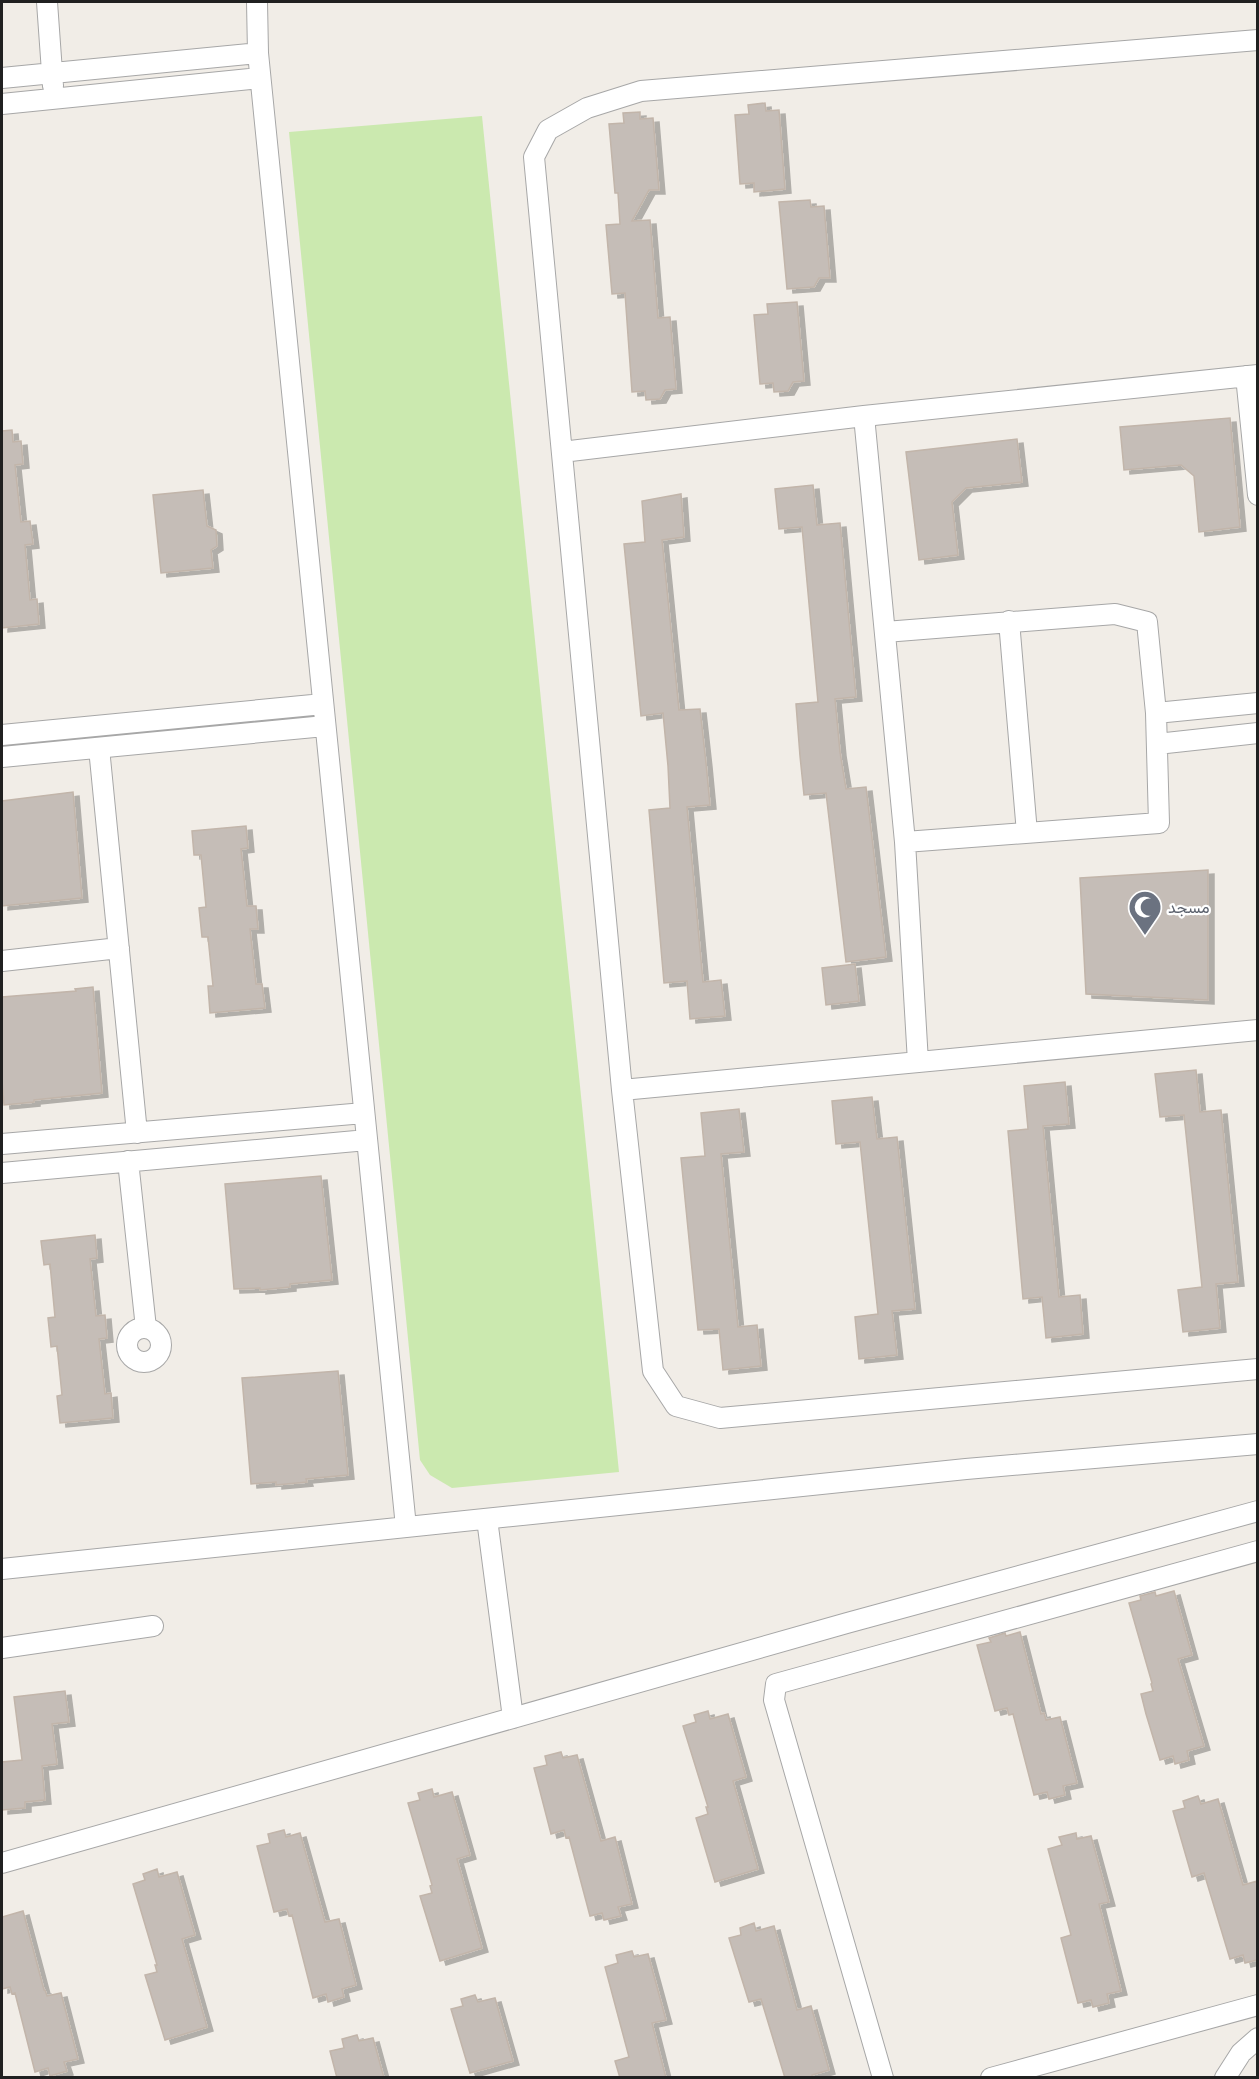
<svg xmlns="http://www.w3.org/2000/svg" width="1259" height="2079" font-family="Roboto,Vazirmatn,sans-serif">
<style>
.grass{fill:#cbe9af}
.building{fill:#c5bdb7;stroke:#c2b5aa;stroke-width:1.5;filter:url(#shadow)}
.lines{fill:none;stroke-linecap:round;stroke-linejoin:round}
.minor-casing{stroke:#a7a7a7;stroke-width:22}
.minor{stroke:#fff;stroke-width:20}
.labels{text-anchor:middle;stroke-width:4.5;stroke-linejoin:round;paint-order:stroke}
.worship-label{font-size:16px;fill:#5b616d;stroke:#fff;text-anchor:start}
</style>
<defs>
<filter id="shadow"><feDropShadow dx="6" dy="4" stdDeviation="0" flood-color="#0004"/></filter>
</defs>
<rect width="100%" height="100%" fill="#f1ede7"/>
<path class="grass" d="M 482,116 L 619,1472 L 452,1488 L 430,1475 L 420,1460 L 289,132 Z"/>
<path class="building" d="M 765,103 L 766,111 L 779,110 L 785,189 L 754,192 L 754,183 L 740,184 L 735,115 L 749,114 L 748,105 Z
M 640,112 L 640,119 L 653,118 L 659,190 L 649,190 L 632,221 L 650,220 L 658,318 L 670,317 L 676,389 L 665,390 L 660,399 L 646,400 L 645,391 L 632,392 L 625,293 L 612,294 L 606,225 L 620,224 L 618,193 L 615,193 L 609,124 L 624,123 L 623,113 Z
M 810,200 L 811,207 L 824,206 L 830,278 L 819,278 L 814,287 L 787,289 L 779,202 Z
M 797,302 L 804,381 L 793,382 L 788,391 L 774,392 L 773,383 L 760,384 L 754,315 L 768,314 L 767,304 Z
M 1230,418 L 1240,527 L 1199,532 L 1194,476 L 1181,465 L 1124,470 L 1120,427 Z
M 12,430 L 13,442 L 21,441 L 23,464 L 15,465 L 21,522 L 30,521 L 33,544 L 25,545 L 30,600 L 37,599 L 39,624 L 2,628 L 2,431 Z
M 1017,439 L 1022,482 L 966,488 L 952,502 L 958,555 L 919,560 L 906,452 Z
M 813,485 L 817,525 L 840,523 L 856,697 L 835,699 L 840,752 L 846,789 L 866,787 L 886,957 L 846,962 L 826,793 L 804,795 L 800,756 L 796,704 L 818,702 L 802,527 L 779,529 L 775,489 Z
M 203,490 L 207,526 L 216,530 L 217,546 L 211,550 L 213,568 L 161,573 L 153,495 Z
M 681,494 L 684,537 L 662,540 L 679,710 L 700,709 L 706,763 L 710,805 L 687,807 L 703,982 L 721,980 L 725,1016 L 690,1019 L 687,981 L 664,983 L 649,810 L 670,808 L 668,766 L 663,713 L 641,716 L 624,544 L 645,542 L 642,501 Z
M 73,792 L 82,898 L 2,906 L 2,801 Z
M 246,826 L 248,848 L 241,849 L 247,906 L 256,906 L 258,929 L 250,929 L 256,984 L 262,984 L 265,1008 L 210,1013 L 208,986 L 213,986 L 208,937 L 202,937 L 199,908 L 206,907 L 201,855 L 194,855 L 192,831 Z
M 1208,870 L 1208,1000 L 1086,994 L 1080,878 Z
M 855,964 L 859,1001 L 826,1005 L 822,968 Z
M 93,987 L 102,1093 L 34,1100 L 34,1102 L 4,1105 L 2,1081 L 2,997 L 76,991 L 75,989 Z
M 1196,1070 L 1200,1112 L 1221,1110 L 1238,1282 L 1216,1284 L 1220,1328 L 1183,1332 L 1178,1290 L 1202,1287 L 1184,1115 L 1160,1117 L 1155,1074 Z
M 1065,1082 L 1069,1124 L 1043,1126 L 1059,1297 L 1080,1295 L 1083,1334 L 1046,1338 L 1042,1297 L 1023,1299 L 1008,1131 L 1028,1129 L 1024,1086 Z
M 872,1097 L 877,1139 L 897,1137 L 915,1309 L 892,1311 L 897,1355 L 859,1359 L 855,1317 L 878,1314 L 860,1142 L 836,1144 L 832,1101 Z
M 739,1109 L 744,1152 L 721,1154 L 738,1327 L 757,1325 L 761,1366 L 723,1370 L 719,1329 L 698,1330 L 681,1158 L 705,1156 L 701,1113 Z
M 321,1176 L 332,1280 L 290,1284 L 290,1287 L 260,1290 L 260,1288 L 234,1289 L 225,1184 Z
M 95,1235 L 97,1258 L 90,1259 L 96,1316 L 105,1315 L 107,1338 L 99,1339 L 105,1394 L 111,1393 L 113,1418 L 60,1423 L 57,1396 L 62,1395 L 57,1346 L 51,1347 L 48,1318 L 55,1317 L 50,1264 L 44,1265 L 41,1241 Z
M 338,1371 L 348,1475 L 306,1479 L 307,1482 L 276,1485 L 276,1482 L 251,1484 L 242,1378 Z
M 1174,1591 L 1192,1655 L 1178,1659 L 1204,1746 L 1187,1751 L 1189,1760 L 1175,1764 L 1173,1756 L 1160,1760 L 1146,1714 L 1141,1694 L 1153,1691 L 1151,1684 L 1152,1683 L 1129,1603 L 1141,1600 L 1140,1596 L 1155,1592 L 1156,1596 Z
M 1020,1632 L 1041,1714 L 1044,1713 L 1046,1720 L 1060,1717 L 1077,1783 L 1063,1786 L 1065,1795 L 1049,1799 L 1047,1792 L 1034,1795 L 1013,1714 L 1009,1715 L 1007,1708 L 995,1711 L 977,1645 L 991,1642 L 989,1638 L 1005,1633 L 1006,1636 Z
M 65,1691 L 69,1722 L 52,1724 L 57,1764 L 42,1766 L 45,1800 L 25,1802 L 25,1808 L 2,1810 L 2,1762 L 22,1760 L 14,1697 Z
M 708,1711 L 710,1719 L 728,1714 L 746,1777 L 733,1781 L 758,1869 L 715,1882 L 696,1818 L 708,1814 L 706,1807 L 708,1807 L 683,1726 L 696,1722 L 694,1715 Z
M 561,1752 L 563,1758 L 577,1755 L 601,1841 L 615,1837 L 632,1904 L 618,1907 L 621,1916 L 604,1920 L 602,1913 L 590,1916 L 569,1837 L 566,1838 L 564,1830 L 551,1834 L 534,1768 L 547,1765 L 545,1756 Z
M 432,1789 L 434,1797 L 452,1792 L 470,1855 L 457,1859 L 482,1948 L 440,1961 L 420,1896 L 432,1893 L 430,1886 L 432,1885 L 408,1803 L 420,1800 L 418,1793 Z
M 1198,1796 L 1201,1804 L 1218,1799 L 1243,1885 L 1257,1881 L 1257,1960 L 1245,1963 L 1243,1955 L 1230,1959 L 1204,1873 L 1192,1877 L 1173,1811 L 1185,1808 L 1183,1801 Z
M 284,1830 L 286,1837 L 300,1833 L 325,1922 L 339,1919 L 356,1985 L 342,1989 L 344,1997 L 328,2002 L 326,1994 L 313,1998 L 292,1915 L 289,1916 L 287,1909 L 274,1912 L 257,1846 L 270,1843 L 268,1834 Z
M 1076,1833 L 1077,1839 L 1091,1836 L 1109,1902 L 1099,1904 L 1121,1991 L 1107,1994 L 1109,2003 L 1093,2007 L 1091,2000 L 1078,2003 L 1061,1938 L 1071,1935 L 1048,1849 L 1062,1845 L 1059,1837 Z
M 157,1869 L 159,1877 L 177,1872 L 195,1935 L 182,1939 L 207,2027 L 165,2040 L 145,1975 L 157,1972 L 155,1965 L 157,1965 L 133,1884 L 145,1880 L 143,1874 Z
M 23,1911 L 44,1990 L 45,1990 L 47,1996 L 61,1993 L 78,2059 L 64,2062 L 67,2071 L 50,2076 L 48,2068 L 35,2072 L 15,1993 L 12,1994 L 10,1987 L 2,1989 L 2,1917 Z
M 754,1923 L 756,1931 L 774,1926 L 797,2010 L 811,2006 L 829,2070 L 812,2075 L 812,2078 L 785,2078 L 761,1999 L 749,2002 L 729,1938 L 741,1935 L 740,1928 Z
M 632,1951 L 634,1957 L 648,1954 L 666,2020 L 652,2023 L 666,2078 L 620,2078 L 615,2061 L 629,2057 L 605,1967 L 618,1963 L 616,1955 Z
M 475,1995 L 478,2002 L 495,1998 L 513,2061 L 470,2073 L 451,2009 L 463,2006 L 461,1999 Z
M 357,2035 L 359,2041 L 373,2038 L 384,2078 L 337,2078 L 330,2051 L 344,2048 L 342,2039 Z"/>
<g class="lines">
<defs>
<path id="minor" d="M 47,2 L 53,86
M 257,2 L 258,53 L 406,1527
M 1258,40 L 641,91 L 587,108 L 548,130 L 534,157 L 622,1090 L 653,1371 L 676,1406 L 720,1418 L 1258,1369
M 2,78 L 258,53
M 2,104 L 260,78
M 1246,376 L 1258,495
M 864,416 L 905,842 L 918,1062
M 562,452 L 864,416 L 1258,375
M 1009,621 L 1027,833
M 885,632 L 1115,614 L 1147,622 L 1156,713 L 1159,823 L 905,842
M 1156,713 L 1258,703
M 2,735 L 323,704
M 1157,744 L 1258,733
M 99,748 L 137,1133
M 2,757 L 325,726
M 2,961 L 119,948
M 622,1090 L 1258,1030
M 2,1144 L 364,1113
M 128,1161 L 146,1328
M 2,1173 L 367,1140
M127 1345a17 17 0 1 1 34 0a17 17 0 1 1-34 0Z
M 487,1519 L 513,1718
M 2,1569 L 966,1469 L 1258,1444
M 2,1648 L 153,1626
M 2,1863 L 847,1623 L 1258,1511
M 883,2078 L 774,1700 L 776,1684 L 1258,1551
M 991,2078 L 1258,2005
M 1225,2078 L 1241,2053 L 1258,2038"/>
</defs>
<use href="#minor" class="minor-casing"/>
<use href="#minor" class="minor"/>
</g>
<defs>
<symbol id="mosque-pin" viewBox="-11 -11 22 30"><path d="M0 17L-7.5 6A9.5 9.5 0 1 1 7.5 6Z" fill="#6b7280" stroke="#fff"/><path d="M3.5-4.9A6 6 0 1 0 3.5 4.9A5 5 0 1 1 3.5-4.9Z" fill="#fff"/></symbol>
</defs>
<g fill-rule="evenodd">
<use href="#mosque-pin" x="1126" y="888" width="38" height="52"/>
</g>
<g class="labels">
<g class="worship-label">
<text x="1168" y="913">مسجد</text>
</g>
</g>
<rect width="1259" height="2079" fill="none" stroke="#202020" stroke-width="6"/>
</svg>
